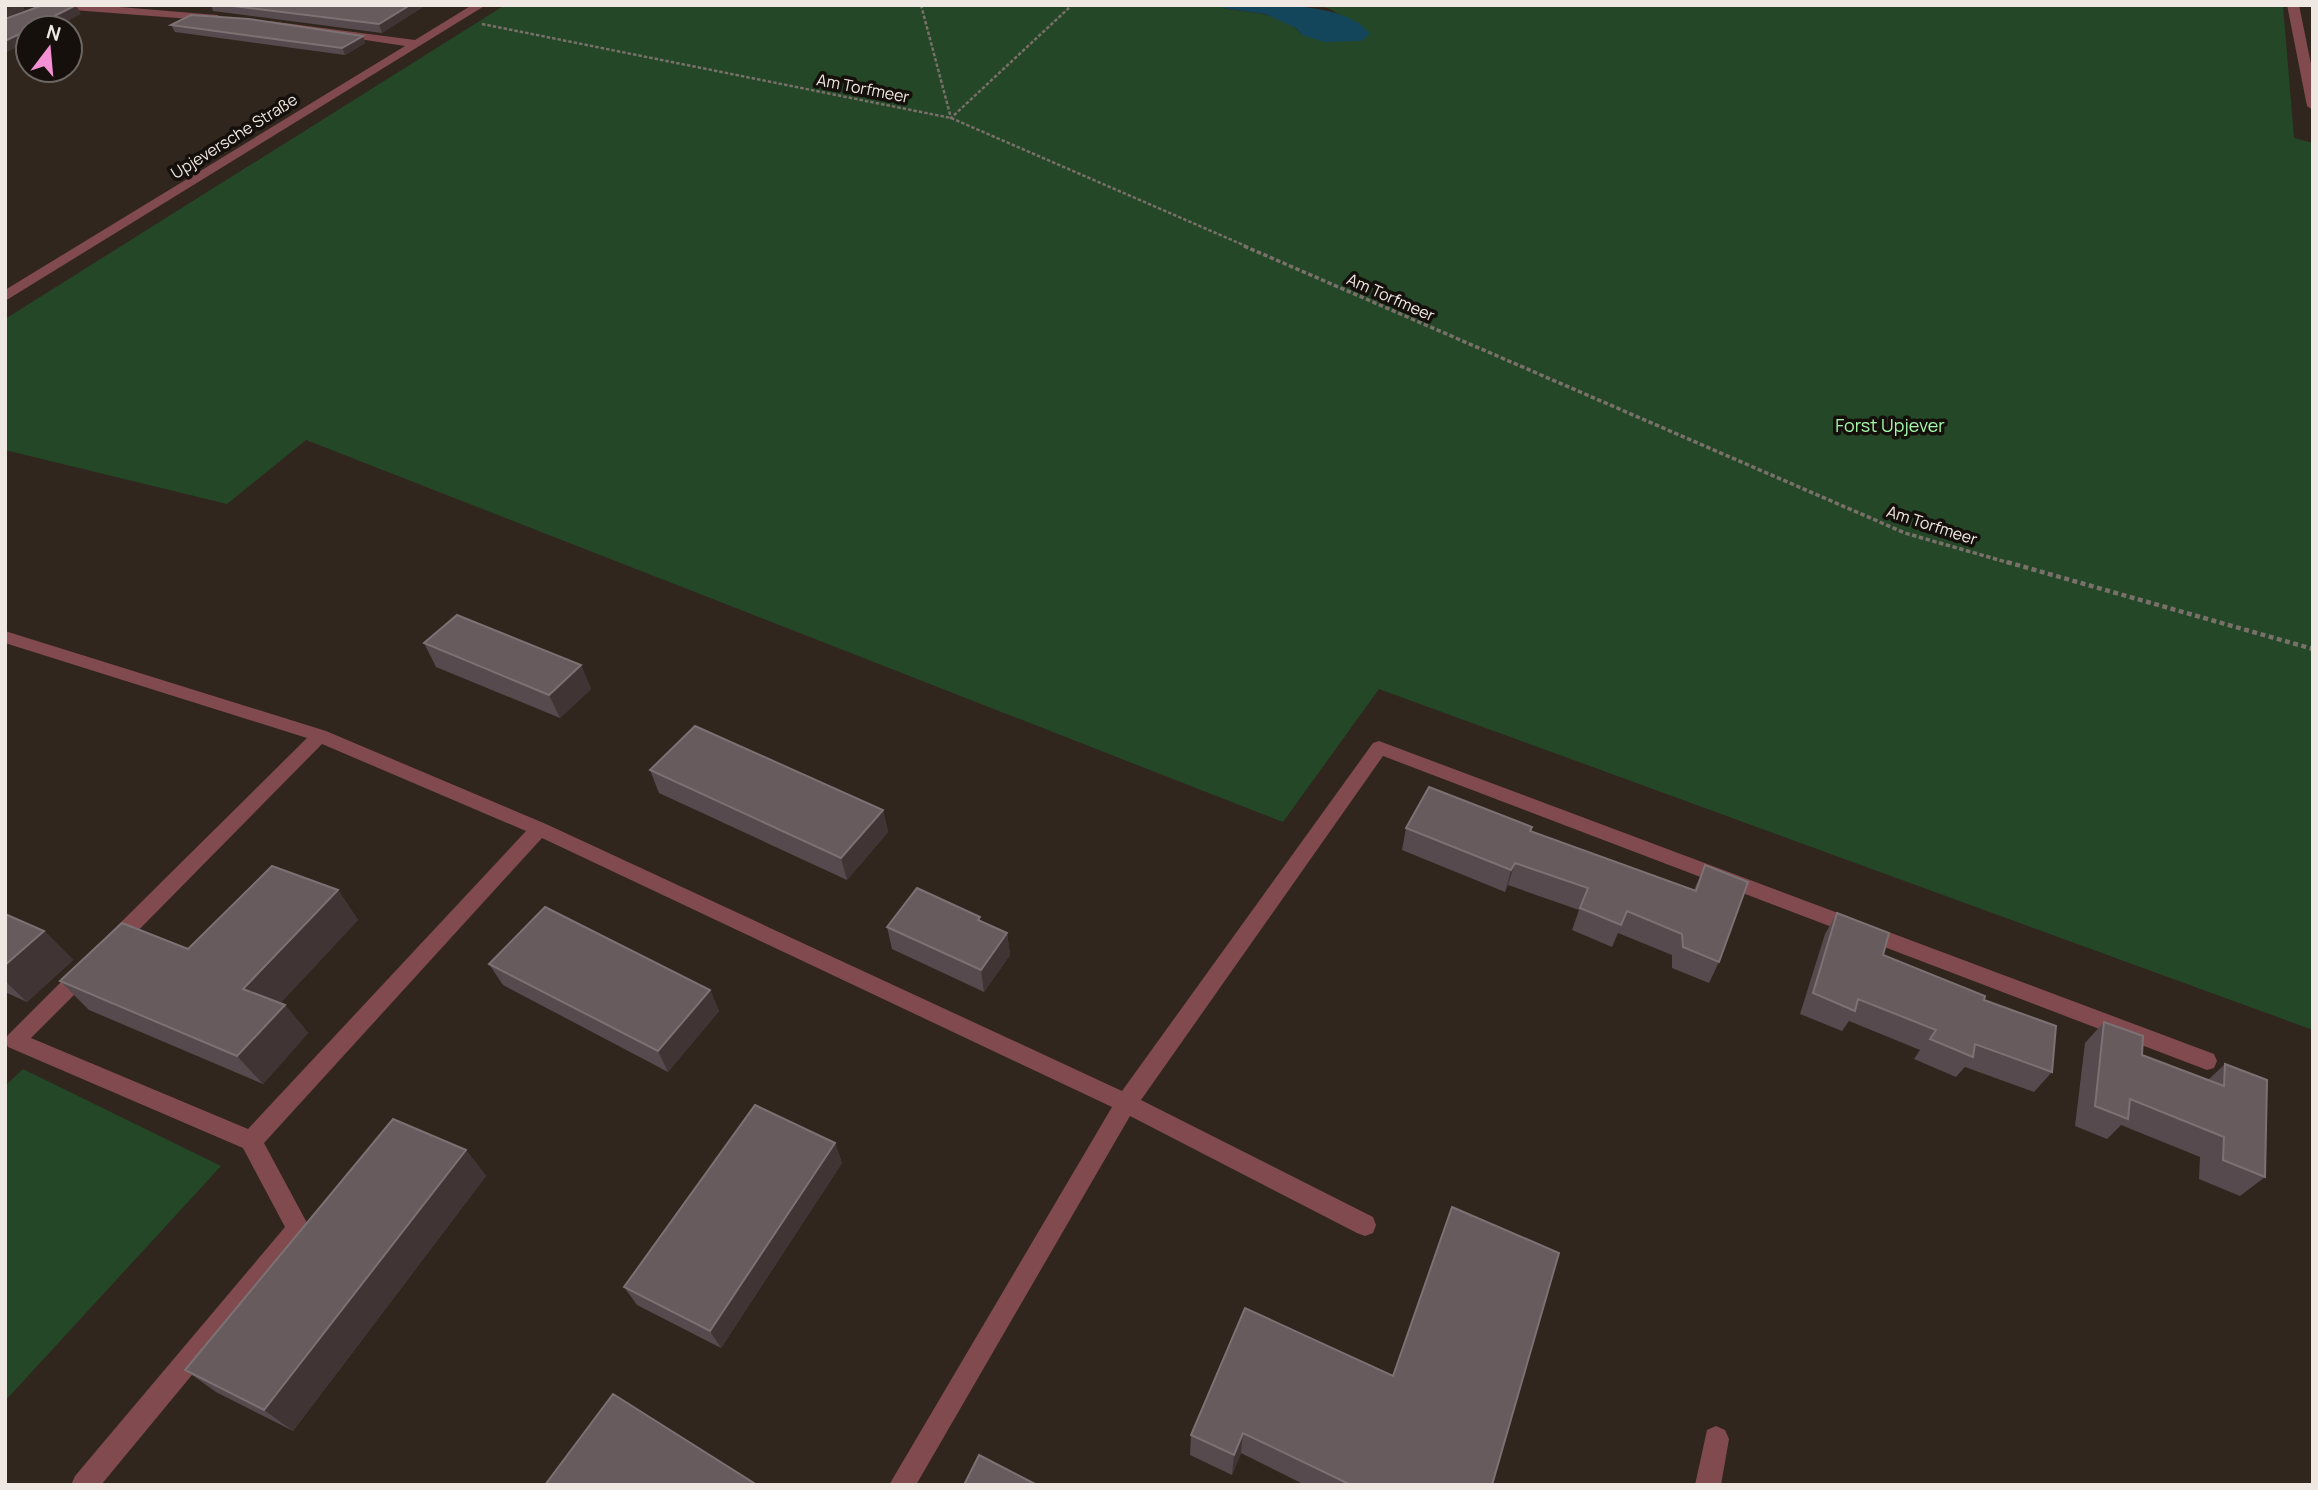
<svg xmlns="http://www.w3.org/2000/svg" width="2318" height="1490" font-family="Manrope,sans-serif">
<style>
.green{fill:#244727}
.water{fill:#13465a}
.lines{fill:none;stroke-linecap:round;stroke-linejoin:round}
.path-far2{stroke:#797069;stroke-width:2.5;stroke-dasharray:3.5 2;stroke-linecap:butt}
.path-far1{stroke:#797069;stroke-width:3.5;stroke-dasharray:4.5 2.5;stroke-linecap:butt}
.path{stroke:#797069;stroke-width:4.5;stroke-dasharray:5 3.5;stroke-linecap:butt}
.lane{fill:#804a4f;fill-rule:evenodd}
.street{fill:#804a4f;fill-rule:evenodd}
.wall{fill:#564a4e}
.shaded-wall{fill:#403434}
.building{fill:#675b5e;stroke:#7c7173;stroke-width:2}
.labels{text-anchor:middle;stroke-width:7;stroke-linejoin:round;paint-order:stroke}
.far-street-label{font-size:16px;fill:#efe8e2;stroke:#15100c}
.park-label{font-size:18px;fill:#a3f7aa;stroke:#15100c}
</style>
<rect width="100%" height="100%" fill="#30261e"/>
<path class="green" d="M 505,5 L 1222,5 L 1223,8 C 1249,13 1284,12 1302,35 L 1370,34 L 1330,9 L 1316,5 L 2283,5 L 2294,138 L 2313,143 L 2313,1030 L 1379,689 L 1283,822 L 306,440 L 227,504 L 5,450 L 5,319 Z
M 23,1069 L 221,1166 L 5,1401 L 5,1086 Z"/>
<path class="water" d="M 1222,5 C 1262,5 1346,0 1370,34 L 1361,41 L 1325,42 L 1302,35 L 1296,28 L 1265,14 L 1223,8 Z"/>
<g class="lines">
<path class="path-far2" d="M 921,5 L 951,118 L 1072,5
M 482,24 L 951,118 L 1248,247"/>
<path class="path-far1" d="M 1244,246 L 1905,533 L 2013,564"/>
<path class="path" d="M 2007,562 L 2313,649"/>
<path class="lane" d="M 5,631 L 326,731 L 546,824 L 1122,1091 L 1373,743 L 1379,741 L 2214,1054 L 2217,1061 L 2214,1068 L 2207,1070 L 1383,756 L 1141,1100 L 1373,1217 L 1376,1225 L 1373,1233 L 1365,1236 L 1357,1233 L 1130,1116 L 916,1485 L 889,1485 L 1112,1107 L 542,838 L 264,1143 L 306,1221 L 309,1229 L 306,1237 L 101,1485 L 71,1485 L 75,1476 L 285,1227 L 243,1148 L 8,1047 L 5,1040 L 8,1035 L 77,966 L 84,964 L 91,966 L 94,972 L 91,978 L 31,1038 L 248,1129 L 526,831 L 322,744 L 121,948 L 114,950 L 107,948 L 104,942 L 107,936 L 307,738 L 5,643 Z
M 1716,1426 L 1725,1430 L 1729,1439 L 1721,1485 L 1695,1485 L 1707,1430 Z"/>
<path class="street" d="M 45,5 L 95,5 L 217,15 L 223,18 L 217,21 L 73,10 L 50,11 L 5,27 L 5,20 Z
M 472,5 L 486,5 L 5,301 L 5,290 L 405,46 L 273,26 L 269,25 L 269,21 L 415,40 Z
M 2287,5 L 2299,5 L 2313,74 L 2313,110 L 2307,106 Z"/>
</g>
<path class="wall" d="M 211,5 L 426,5 L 382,33 L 213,11 Z
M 171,25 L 363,36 L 365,43 L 345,55 L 175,32 Z
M 424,643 L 581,665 L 591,689 L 560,718 L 436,667 Z
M 650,770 L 883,810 L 888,832 L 847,880 L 659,793 Z
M 1406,828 L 1531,831 L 1694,890 L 1705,865 L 1719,962 L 1709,983 L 1672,968 L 1672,955 L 1618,933 L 1612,947 L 1572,930 L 1579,910 L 1508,885 L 1505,892 L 1402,850 Z
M 338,890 L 358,920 L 280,1003 L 285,1005 L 308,1033 L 263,1084 L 89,1010 L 60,981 L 188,949 Z
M 1837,913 L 1883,955 L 1984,1000 L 2052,1072 L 2034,1092 L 1965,1067 L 1956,1077 L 1914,1059 L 1920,1050 L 1849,1021 L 1842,1031 L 1800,1014 L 1825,934 Z
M 5,914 L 44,931 L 73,960 L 27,1002 L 5,992 Z
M 981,921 L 1007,933 L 1010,955 L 984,992 L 892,949 L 887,927 Z
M 489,964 L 710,990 L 719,1011 L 668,1072 L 503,985 Z
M 2104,1022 L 2142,1055 L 2208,1080 L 2225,1064 L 2265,1177 L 2240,1196 L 2199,1179 L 2200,1157 L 2121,1125 L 2107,1139 L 2075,1126 L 2085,1043 Z
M 835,1143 L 842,1163 L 721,1348 L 637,1305 L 624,1287 Z
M 466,1150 L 486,1176 L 293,1431 L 216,1392 L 185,1370 Z
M 1245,1308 L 1492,1485 L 1305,1485 L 1241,1453 L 1232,1475 L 1190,1455 L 1191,1435 Z"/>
<path class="shaded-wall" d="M 8,5 L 22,5 L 25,10 L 5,18 L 5,6 Z
M 76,5 L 81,14 L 55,28 L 31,28 Z
M 410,5 L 426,5 L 382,33 L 379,24 Z
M 28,30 L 28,42 L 5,53 L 5,41 Z
M 363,36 L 365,43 L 345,55 L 342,48 Z
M 581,665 L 591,689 L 560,718 L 549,695 Z
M 883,810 L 888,832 L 847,880 L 841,858 Z
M 1515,863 L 1508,885 L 1505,892 L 1511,870 Z
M 338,890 L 358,920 L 268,1017 L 243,989 Z
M 44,931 L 73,960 L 27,1002 L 5,981 L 5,965 Z
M 1007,933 L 1010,955 L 984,992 L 981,970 Z
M 710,990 L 719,1011 L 668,1072 L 658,1051 Z
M 285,1005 L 308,1033 L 263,1084 L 237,1056 Z
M 835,1143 L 842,1163 L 721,1348 L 710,1331 Z
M 466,1150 L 486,1176 L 293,1431 L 264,1410 Z
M 1243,1433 L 1241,1453 L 1232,1475 L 1234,1455 Z"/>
<path class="building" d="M 43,5 L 76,5 L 31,28 L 28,28 L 28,30 L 5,41 L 5,19 Z
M 225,5 L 410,5 L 379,24 Z
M 191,15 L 249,19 L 363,36 L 342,48 L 171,25 Z
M 457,615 L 581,665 L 549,695 L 424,643 Z
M 695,726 L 883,810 L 841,858 L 650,770 Z
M 1429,787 L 1532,827 L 1530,831 L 1696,891 L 1705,865 L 1748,882 L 1719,962 L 1683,947 L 1682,934 L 1627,911 L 1621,925 L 1580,908 L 1588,888 L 1515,863 L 1511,870 L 1406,828 Z
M 272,866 L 338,890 L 243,989 L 285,1005 L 237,1056 L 60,981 L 122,923 L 188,949 Z
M 917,888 L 980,917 L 978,920 L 1007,933 L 981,970 L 887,927 Z
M 545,907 L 710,990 L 658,1051 L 489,964 Z
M 1837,913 L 1889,933 L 1883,955 L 1985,996 L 1984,1000 L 2056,1026 L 2052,1072 L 1975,1044 L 1973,1057 L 1930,1039 L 1936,1030 L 1858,999 L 1855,1011 L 1813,993 Z
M 5,914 L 44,931 L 5,965 Z
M 2104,1022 L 2143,1036 L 2142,1055 L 2224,1086 L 2225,1064 L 2267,1080 L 2265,1177 L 2223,1160 L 2224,1137 L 2130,1099 L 2128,1119 L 2095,1106 Z
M 755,1105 L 835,1143 L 710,1331 L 624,1287 Z
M 393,1119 L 466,1150 L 264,1410 L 185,1370 Z
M 1452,1207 L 1559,1253 L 1492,1485 L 1351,1485 L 1243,1433 L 1234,1455 L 1191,1435 L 1245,1308 L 1393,1376 Z
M 613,1394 L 757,1485 L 545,1485 Z
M 979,1455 L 1037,1485 L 964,1485 Z"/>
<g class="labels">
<g class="far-street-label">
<text transform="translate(863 88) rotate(11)" y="6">Am Torfmeer</text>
<text transform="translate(234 136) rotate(-32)" y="6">Upjeversche Straße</text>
<text transform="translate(1391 297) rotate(24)" y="6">Am Torfmeer</text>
<text transform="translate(1932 525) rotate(18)" y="6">Am Torfmeer</text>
</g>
<g class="park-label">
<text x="1890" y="432">Forst Upjever</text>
</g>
</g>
<rect width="2318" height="1490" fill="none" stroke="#efe8e2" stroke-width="14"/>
<g transform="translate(49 49) rotate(16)"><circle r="33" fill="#15100c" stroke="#6c6662" stroke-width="2"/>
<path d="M0-5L12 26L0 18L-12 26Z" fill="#f491d4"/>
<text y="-10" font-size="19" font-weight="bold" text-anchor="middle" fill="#efe8e2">N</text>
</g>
</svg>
